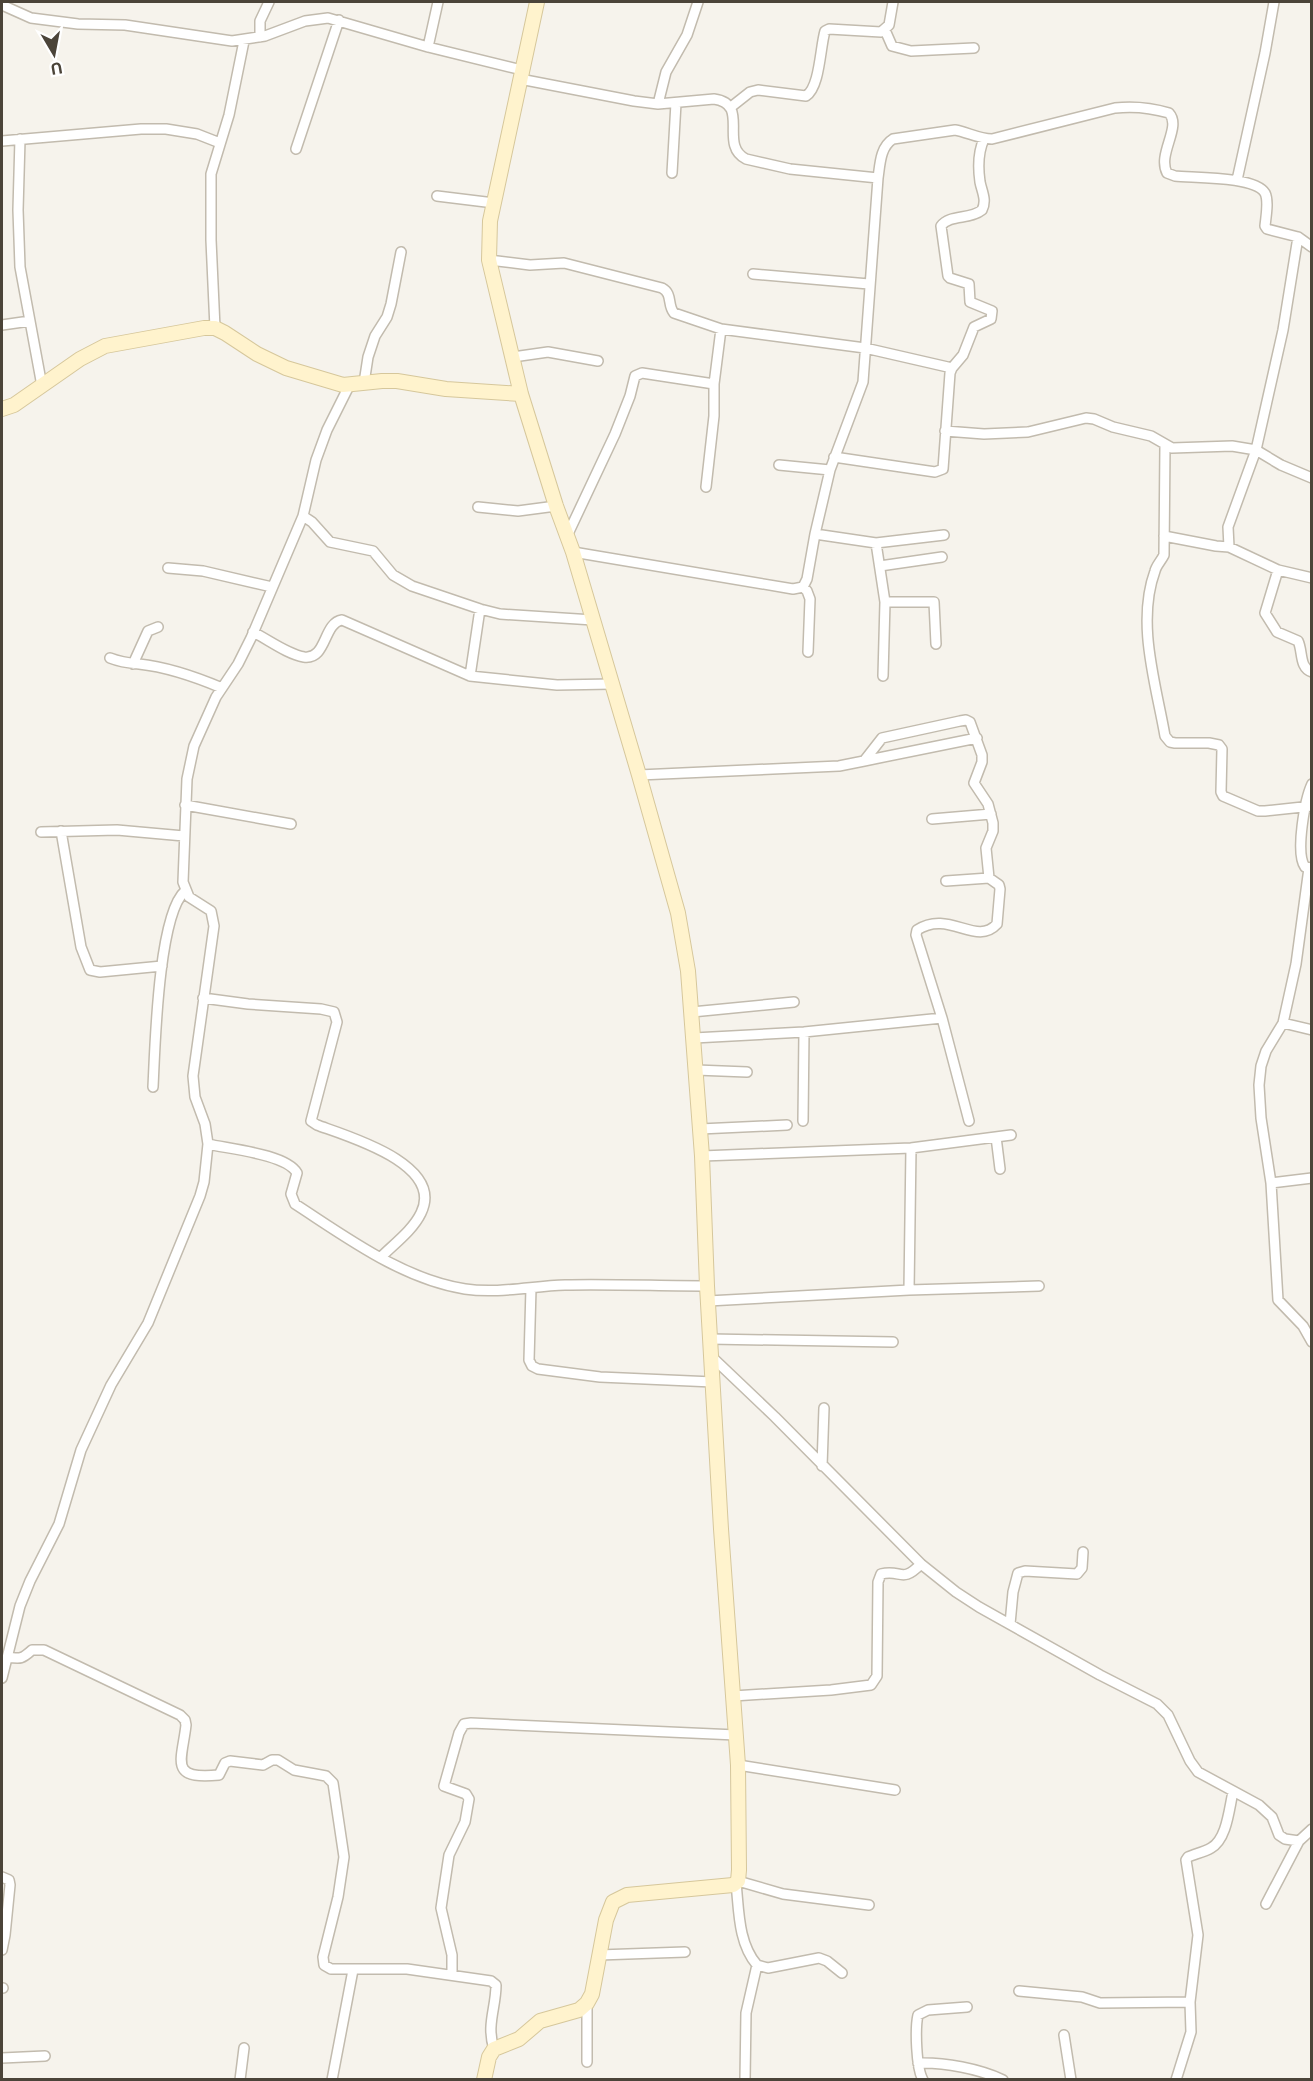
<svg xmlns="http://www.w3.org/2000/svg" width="1313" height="2081" font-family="'Open Sans',sans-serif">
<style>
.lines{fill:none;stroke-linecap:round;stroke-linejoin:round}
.street-casing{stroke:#c2bbae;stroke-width:12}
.secondary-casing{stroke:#d6c79b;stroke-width:16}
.street{stroke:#fff;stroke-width:9}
.secondary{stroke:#fff3cd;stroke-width:14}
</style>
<rect width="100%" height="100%" fill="#f6f3ec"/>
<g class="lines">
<defs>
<path id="street" d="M 2,5 L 31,18 L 78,24 L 125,25 L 232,41 L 265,36 L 305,21 L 328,18 L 428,47 L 522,70
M 885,30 L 892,46 L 911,51 L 974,48
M 260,37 L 260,21 L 269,2
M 428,47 L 438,2
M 520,79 L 634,101 L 658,104 L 714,99 C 751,104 718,145 746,159 L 790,169 L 878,178
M 658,104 L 666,72 L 687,35 L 698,2
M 731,107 L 750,92 L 758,90 L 806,96 C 820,87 820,48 825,31 L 829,29 L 881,32 L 889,25 L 893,2
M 20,139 L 18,210 L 20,267 L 42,386
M 2,141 L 141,129 L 166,129 L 197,134 L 220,143
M 296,149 L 339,20
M 672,173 L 676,103
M 1237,180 L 1265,53 L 1274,2
M 437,196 L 494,203
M 489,260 L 530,265 L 564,263 L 662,288 C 673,294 667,305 674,313 L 721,329 L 865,348 L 952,368
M 753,274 L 869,284
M 2,325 L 30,321
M 215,328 L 211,240 L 211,174 L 229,115 L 244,41
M 513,357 L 548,352 L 598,361
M 364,383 L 368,357 L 375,336 L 387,317 L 391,304 L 401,252
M 945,431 L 984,434 L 1028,432 L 1086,418 L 1094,419 L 1113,427 L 1151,436 L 1172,448 L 1232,446 L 1256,450 L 1281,465 L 1312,478
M 1165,445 L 1164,555 C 1161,561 1156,566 1155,571 C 1136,623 1156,684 1165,736 L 1170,742 L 1175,743 L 1209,743 L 1219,745 L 1222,749 L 1221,792 L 1223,796 L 1258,811 L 1265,811 L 1312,806
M 834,457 L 935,472 L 943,469 L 950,373 L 952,368 L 963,355 L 974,327 L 991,319 L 992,311 L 970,302 L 969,284 L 950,278 L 948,276 L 941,226 C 950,214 970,220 982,210 C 987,200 982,192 980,182 C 978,168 978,152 984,139
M 779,465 L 830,470
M 706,487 L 714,416 L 714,384
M 478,507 L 518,511 L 556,506
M 303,516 L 312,522 L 330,542 L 373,551 L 393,575 L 412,586 L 480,609 L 500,614 L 593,620
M 815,534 L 876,543 L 944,535
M 567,536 L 615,434 L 630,396 L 635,376 L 642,373 L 714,384 L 721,329
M 1164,536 L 1216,546 L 1229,547
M 876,543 L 885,602 L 883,676
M 573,552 L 793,589 L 803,587 L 807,579 L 815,534 L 830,470 L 863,382 L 878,178 C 880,165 880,147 893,139 L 955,130 C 967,132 979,139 992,139 L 1115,108 C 1133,106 1152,108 1169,113 C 1182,127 1157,154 1167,173 L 1175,176 C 1193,178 1255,176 1265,193 C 1269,201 1266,216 1265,226 L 1267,229 L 1298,237 L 1312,247
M 880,566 L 942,557
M 168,568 L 203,571 L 272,587
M 1278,570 L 1229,547 L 1228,527 L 1256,450 L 1283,330 L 1298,237
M 1312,578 L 1278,570 L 1265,613 L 1277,632 L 1298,641 C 1303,651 1299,668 1312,672
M 803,587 L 807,591 L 810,599 L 808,652
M 885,602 L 934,602 L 936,644
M 253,632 C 269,640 287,654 304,657 C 327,660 323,623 342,620 L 470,676 L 557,685 L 612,684
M 110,658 C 120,662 128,663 139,664 C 167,667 196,677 222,688
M 133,664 L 148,631 L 158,627
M 470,676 L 480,609
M 864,761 L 977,738
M 639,775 L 839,766 L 864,761 L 882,738 L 960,721 L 966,720 L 970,722 L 982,755 L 982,762 L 974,783 L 988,804 L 993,823 L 993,831 L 986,848 L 989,878 L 999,885 L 1000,889 L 997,924 C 976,947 949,909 917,930 L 916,935 L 942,1018 L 969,1121
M 1312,784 C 1305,799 1295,853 1305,867 L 1312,868
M 185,805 L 291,824
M 932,819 L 991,814
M 61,831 L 81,947 L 90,970 L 100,972 L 162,966
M 41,832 L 117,830 L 184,836
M 1309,868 L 1296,964 L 1283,1023 L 1266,1051 L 1261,1066 L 1259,1085 L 1261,1118 L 1271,1183 L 1278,1300 L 1303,1326 L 1312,1342
M 946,881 L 989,878
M 203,998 L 248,1004 L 321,1009 L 334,1012 L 337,1022 L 311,1121 L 317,1125 C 347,1136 445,1164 421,1213 C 413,1230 394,1244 381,1257
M 692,1012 L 794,1002
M 1283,1023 L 1312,1030
M 694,1038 L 804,1032 L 942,1018
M 696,1070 L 747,1072
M 153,1087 C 155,1048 158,915 185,891
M 803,1121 L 804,1032
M 700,1129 L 787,1125
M 996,1137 L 1000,1169
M 208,1144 C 229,1149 286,1154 297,1173 L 291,1194 L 295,1204 C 346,1237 402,1279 465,1289 C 498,1294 532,1286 565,1285 C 612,1284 660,1286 707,1286
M 702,1156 L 911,1148 L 1011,1135
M 1271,1183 L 1312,1178
M 531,1288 L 529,1360 L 532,1366 L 538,1369 L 600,1377 L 713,1382
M 909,1290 L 911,1148
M 708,1301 L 909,1290 L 1039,1286
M 710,1339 L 893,1342
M 712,1357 L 775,1417 L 921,1564 L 956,1592 L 979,1607 L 1100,1675 L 1157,1704 L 1168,1715 L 1190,1761 L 1198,1772 L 1259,1805 L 1272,1817 L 1279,1835 L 1285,1839 L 1299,1841
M 822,1466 L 824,1408
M 1010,1624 L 1013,1592 L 1018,1573 L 1025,1571 L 1077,1574 L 1082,1568 L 1083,1552
M 7,1657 C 21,1659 22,1659 32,1650 L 44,1650 L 180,1715 L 185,1720 L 186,1725 C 182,1761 168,1780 219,1775 L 225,1763 L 230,1761 L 263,1765 L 272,1760 L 278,1760 L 294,1770 L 326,1776 L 333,1783 L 344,1857 L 338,1897 L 323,1957 L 324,1965 L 331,1969 L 407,1969 L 491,1981 L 496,1985 C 496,2008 486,2025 494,2049
M 2,1678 L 20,1606 L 30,1581 L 59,1524 L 81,1450 L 111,1385 L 148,1323 L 200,1196 L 204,1182 L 208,1144 L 205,1124 L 195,1097 L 193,1076 L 214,926 L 211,911 L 189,897 L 183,882 L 187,779 L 194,746 L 216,697 L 238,664 L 251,638 L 303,516 L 316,460 L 327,430 L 349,386
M 733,1696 L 831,1690 L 871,1685 L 877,1676 L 878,1582 L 881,1574 C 902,1569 901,1584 921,1564
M 738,1765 L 895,1790
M 2,1877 L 9,1880 L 10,1885 L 5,1935 L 2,1950
M 738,1881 L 783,1894 L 869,1905
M 736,1883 C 739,1910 738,1943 757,1965 L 768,1968 L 819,1958 L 827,1961 L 842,1973
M 1266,1904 L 1299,1841 L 1312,1829
M 599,1955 L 685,1952
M 452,1974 L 452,1955 L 441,1908 L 449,1855 L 465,1822 L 469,1799 L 466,1794 L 444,1786 L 459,1733 L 464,1724 L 471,1723 L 736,1735
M 2,1988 L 3,1988
M 1019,1991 L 1082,1997 L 1100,2003 L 1190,2002
M 1064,2035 L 1071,2080
M 2,2058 L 45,2056
M 587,2062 L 587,2003
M 918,2063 C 944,2062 980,2069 1003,2080
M 240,2080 L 244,2048
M 332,2080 L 353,1970
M 745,2080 L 746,2013 L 757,1965
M 923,2080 C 916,2068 915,2028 918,2015 L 928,2010 L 967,2007
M 1176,2080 L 1191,2032 L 1190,2002 L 1198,1935 L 1186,1860 L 1188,1857 C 1195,1854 1204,1852 1211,1848 C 1227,1839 1229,1809 1233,1792"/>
<path id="secondary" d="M 2,409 L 14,405 L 80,359 L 105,346 L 204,328 L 215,328 L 225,333 L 257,354 L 286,368 L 343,385 L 382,381 L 397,381 L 446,389 L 521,394
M 484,2080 L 489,2057 L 494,2049 L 519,2039 L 540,2021 L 579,2010 L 587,2003 L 592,1994 L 606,1920 L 613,1902 L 627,1895 L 733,1885 L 738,1881 L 739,1870 L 738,1765 L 721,1529 L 707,1286 L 702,1156 L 688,971 L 678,913 L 639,775 L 573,552 L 556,506 L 521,394 L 489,260 L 490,221 L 537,2"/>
</defs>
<use href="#street" class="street-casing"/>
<use href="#secondary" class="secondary-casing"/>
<use href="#street" class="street"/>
<use href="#secondary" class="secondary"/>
</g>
<rect width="1313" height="2081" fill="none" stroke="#4b4439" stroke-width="6"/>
<g transform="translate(54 54) rotate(170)" stroke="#ffffff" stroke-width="4.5" paint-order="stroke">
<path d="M0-4.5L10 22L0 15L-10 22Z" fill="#4b4439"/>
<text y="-9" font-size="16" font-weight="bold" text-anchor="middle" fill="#4b4439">U</text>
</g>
</svg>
